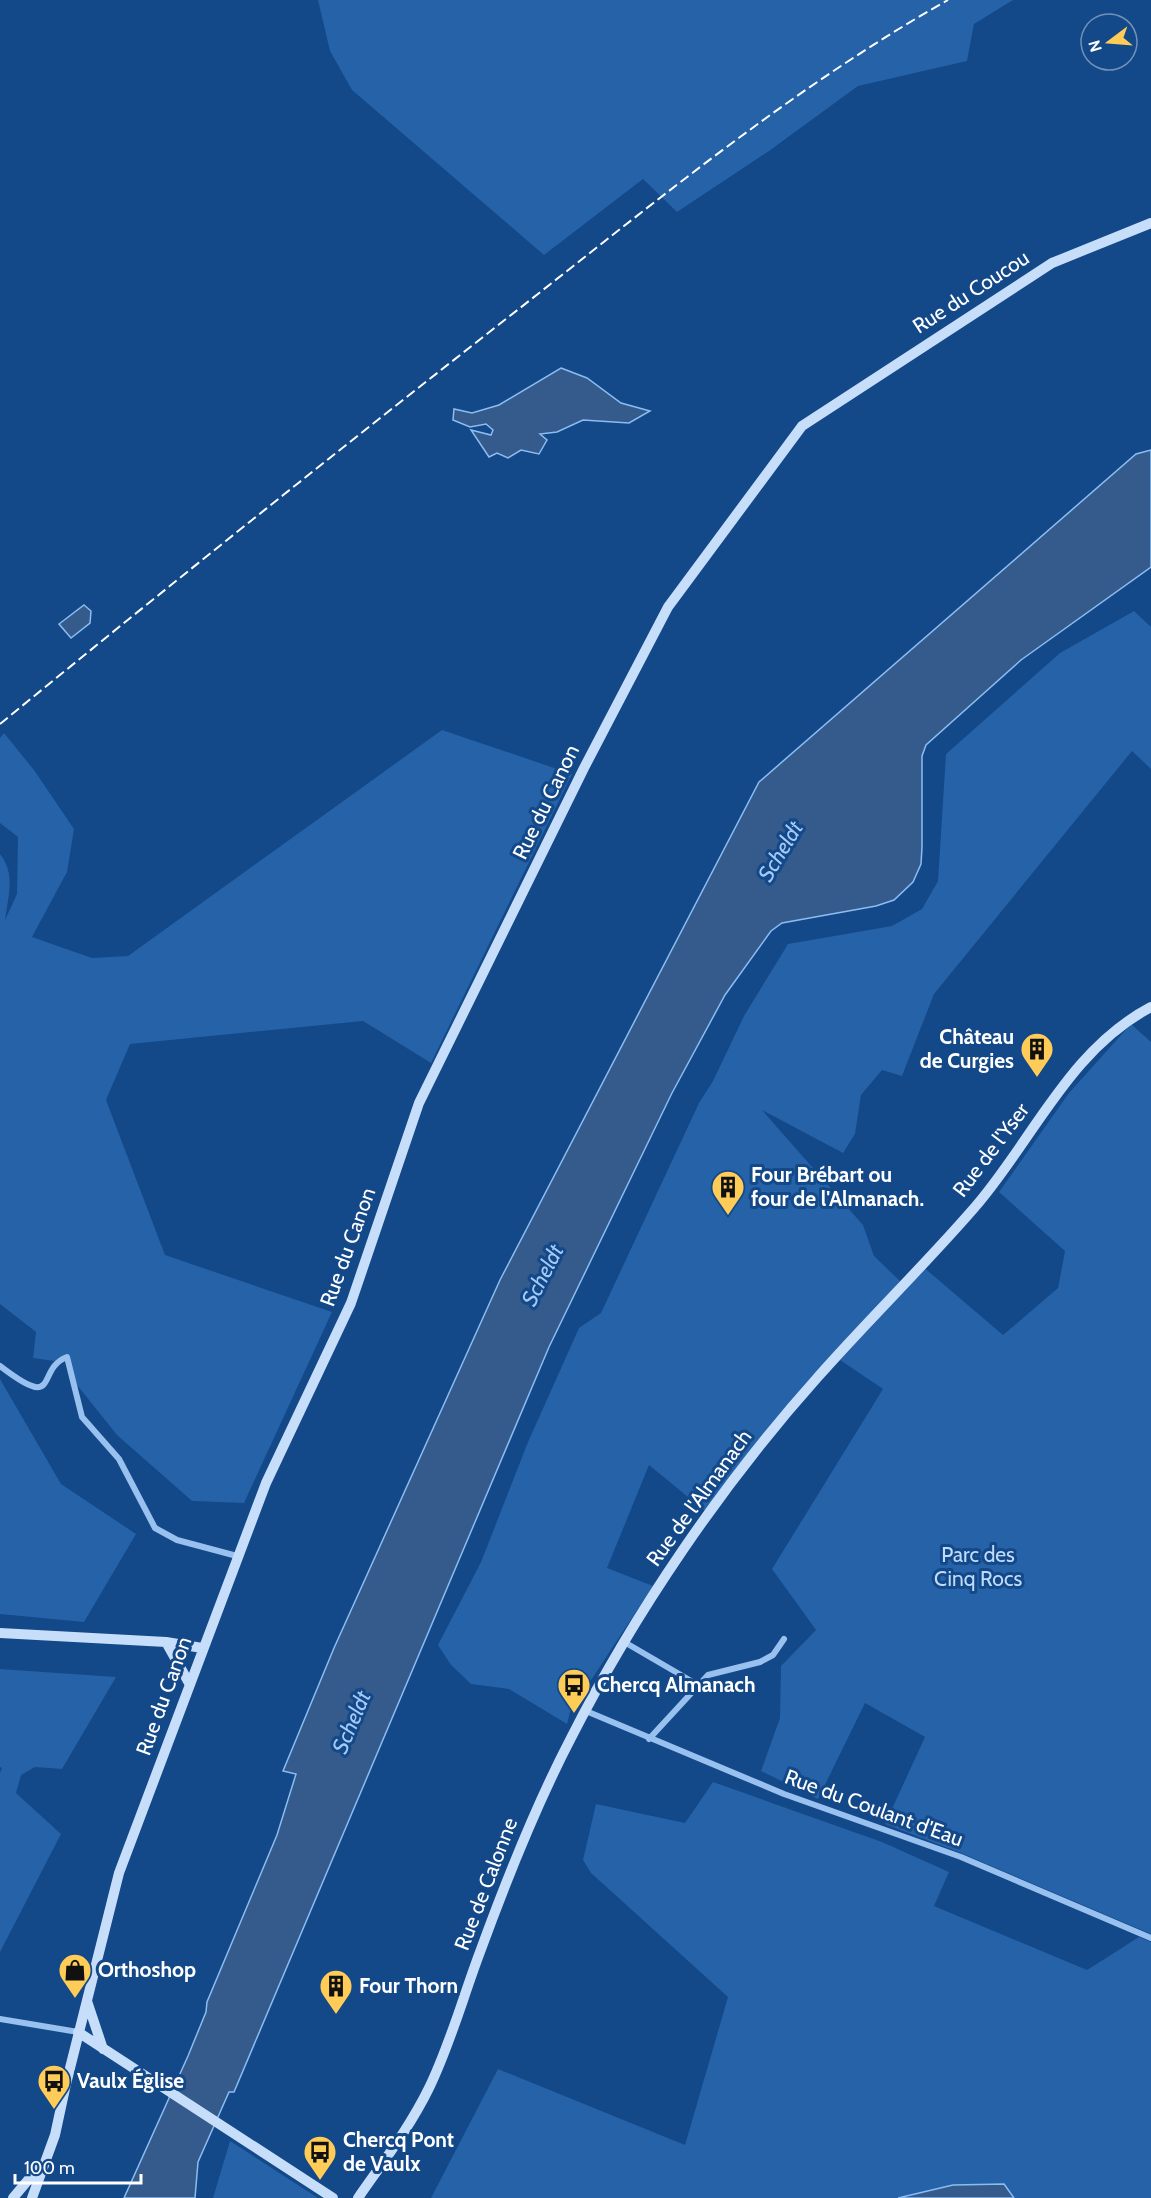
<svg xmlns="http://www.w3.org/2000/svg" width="1151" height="2198" font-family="Cabin,sans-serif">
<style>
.green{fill:#2562a8}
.water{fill:#345b8b;stroke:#8bbdf3;stroke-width:1.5}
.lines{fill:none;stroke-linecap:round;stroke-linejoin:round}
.street{stroke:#99c1f0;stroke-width:6}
.secondary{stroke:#c7defb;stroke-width:10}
.rail{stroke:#fff;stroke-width:2;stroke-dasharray:10 4.5;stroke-linecap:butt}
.labels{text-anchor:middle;stroke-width:6;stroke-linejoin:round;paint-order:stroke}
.street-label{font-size:21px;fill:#fff;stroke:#134889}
.poi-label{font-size:21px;font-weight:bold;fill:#fff;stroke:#134889;text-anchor:start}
.park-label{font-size:21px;fill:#bfdbfc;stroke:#134889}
.water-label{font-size:22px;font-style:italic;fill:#a4cbf7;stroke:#134889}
</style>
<rect width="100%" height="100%" fill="#134889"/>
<path class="green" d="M 318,0 L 1013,0 L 974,24 L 967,61 L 858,86 L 769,151 L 677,212 L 643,179 L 544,255 L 352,90 L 330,51 Z
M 1134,611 L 1151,627 L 1151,769 L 1132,751 L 934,994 L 902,1076 L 882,1070 L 861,1095 L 855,1134 L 843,1153 L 762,1110 L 863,1225 L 874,1256 L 900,1281 L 705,1511 L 649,1465 L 607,1568 L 653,1586 L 570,1712 L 567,1724 L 509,1689 L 471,1684 L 451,1665 L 438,1645 L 481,1562 L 528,1442 L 579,1328 L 601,1313 L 699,1103 L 713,1081 L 744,1016 L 788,944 L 892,926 L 922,909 L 938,881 L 946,754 L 1060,653 Z
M 442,730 L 572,774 L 431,1063 L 363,1021 L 130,1044 L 106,1100 L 165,1255 L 332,1312 L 244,1503 L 192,1501 L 117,1435 L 73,1380 L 67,1357 L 54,1361 L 33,1358 L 36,1332 L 0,1304 L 0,854 C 16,874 8,897 5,920 L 17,894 L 18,837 L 0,823 L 0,738 L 4,733 L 34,770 L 74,829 L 67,872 L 32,937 L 92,958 L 128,956 Z
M 1131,1024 L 1151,1042 L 1151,1934 L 961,1853 L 885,1824 L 925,1737 L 865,1703 L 818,1799 L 761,1771 L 780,1718 L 781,1666 L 816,1630 L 772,1569 L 883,1389 L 840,1360 L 921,1265 L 1003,1335 L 1058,1288 L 1065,1251 L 999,1192 L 1069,1093 Z
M 0,1379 L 61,1484 L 136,1534 L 84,1622 L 0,1614 Z
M 0,1669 L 116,1677 L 62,1769 L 35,1767 L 21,1775 L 16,1793 L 61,1834 L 0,1952 L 0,1773 L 2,1768 L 0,1767 Z
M 713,1782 L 882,1842 L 949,1872 L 934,1906 L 1087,1970 L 1139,1937 L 1151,1942 L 1151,2198 L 1014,2198 L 1004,2184 L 953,2185 L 898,2198 L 431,2198 L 498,2069 L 685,2145 L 728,1997 L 591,1873 L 583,1860 L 596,1804 L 685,1823 Z
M 230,2141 L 318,2198 L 213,2198 Z"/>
<path class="water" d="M 561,368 L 587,378 L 621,403 L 650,411 L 629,423 L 583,420 L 557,432 L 540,434 L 547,440 L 539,454 L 521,450 L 508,458 L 497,453 L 489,457 L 471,430 L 491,435 L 493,430 L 486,424 L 470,427 L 453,420 L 454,409 L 472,413 L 499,405 Z
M 1151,450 L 1151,567 L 1021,660 L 926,745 L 922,756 L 922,847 L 921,864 L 913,882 L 894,900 L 876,906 L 782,923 L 771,931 L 725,995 L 672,1093 L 549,1347 L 234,2092 L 229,2092 L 198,2162 L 195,2198 L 124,2198 L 188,2056 L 206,2012 L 207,2002 L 277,1835 L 296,1774 L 283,1771 L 334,1648 L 500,1280 L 759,782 L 1136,454 Z
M 84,605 L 91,611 L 90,623 L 71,638 L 59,624 Z
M 1004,2184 L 1014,2198 L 898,2198 L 953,2185 Z"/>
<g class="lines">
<path class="street" d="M 0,1366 C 61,1413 35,1369 67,1357 L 82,1417 L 119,1459 L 155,1528 L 177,1540 L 237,1556
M 626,1643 L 698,1685
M 586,1711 L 784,1794 L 961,1857 L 1151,1938
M 649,1739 L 708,1675 L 760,1662 L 773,1655 L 784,1639
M 0,2019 L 78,2032"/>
<path class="secondary" d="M 0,1633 L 166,1642 L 202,1648
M 166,1642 L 189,1683
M 87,2001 L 103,2049
M 78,2032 L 333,2198
M 13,2198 L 39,2167
M 32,2198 L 55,2135 L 66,2084 L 119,1873 L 266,1483 L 351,1303 L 419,1103 L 584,768 L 668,607 L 802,426 L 1052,263 L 1151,223
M 358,2198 C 383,2162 410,2127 429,2088 C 450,2045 463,1997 480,1952 C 507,1878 535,1807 571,1738 C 635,1612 723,1483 817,1378 C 868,1320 924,1266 975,1207 C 1033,1140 1069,1050 1151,1007"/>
<path class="rail" d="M 0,724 C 172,583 345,445 520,308 C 659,199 794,87 948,0"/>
</g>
<defs>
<symbol id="building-pin" viewBox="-11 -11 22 30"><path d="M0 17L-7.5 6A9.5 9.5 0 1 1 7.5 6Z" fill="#ffcc58" stroke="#134889"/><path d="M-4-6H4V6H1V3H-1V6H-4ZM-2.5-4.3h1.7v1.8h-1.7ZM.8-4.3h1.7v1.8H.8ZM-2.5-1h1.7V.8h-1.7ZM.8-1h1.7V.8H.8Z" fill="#111"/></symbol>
<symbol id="bus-pin" viewBox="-11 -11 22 30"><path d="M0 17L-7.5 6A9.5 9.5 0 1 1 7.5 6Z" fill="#ffcc58" stroke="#134889"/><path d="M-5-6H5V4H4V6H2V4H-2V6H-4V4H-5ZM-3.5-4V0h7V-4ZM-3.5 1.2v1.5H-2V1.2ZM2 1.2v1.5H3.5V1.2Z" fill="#111"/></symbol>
<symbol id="shop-pin" viewBox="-11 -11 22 30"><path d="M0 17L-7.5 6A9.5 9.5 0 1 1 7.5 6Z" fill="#ffcc58" stroke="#134889"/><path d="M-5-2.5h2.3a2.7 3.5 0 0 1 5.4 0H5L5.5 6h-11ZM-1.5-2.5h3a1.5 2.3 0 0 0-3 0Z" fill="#111"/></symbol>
</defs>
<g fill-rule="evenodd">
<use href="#building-pin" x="1018" y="1030" width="38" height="52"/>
<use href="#building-pin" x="709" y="1168" width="38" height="52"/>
<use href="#bus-pin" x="555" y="1666" width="38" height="52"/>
<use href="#shop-pin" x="56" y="1951" width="38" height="52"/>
<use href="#building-pin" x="317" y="1967" width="38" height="52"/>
<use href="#bus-pin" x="35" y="2062" width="38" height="52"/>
<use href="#bus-pin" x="301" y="2133" width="38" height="52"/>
</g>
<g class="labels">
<g class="street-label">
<text transform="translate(971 292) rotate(-33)" y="7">Rue du Coucou</text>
<text transform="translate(546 802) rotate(-64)" y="7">Rue du Canon</text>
<text transform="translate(991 1150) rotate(-53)" y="7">Rue de l'Yser</text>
<text transform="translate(348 1247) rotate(-70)" y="7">Rue du Canon</text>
<text transform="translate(699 1498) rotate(-54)" y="7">Rue de l'Almanach</text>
<text transform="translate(164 1696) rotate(-70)" y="7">Rue du Canon</text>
<text transform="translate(874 1808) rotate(20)" y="7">Rue du Coulant d'Eau</text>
<text transform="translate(486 1884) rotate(-69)" y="7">Rue de Calonne</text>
</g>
<g class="poi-label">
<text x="1014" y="1044" text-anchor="end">Château<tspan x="1014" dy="24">de Curgies</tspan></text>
<text x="751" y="1182">Four Brébart ou<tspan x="751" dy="24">four de l'Almanach.</tspan></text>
<text x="597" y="1692">Chercq Almanach</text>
<text x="98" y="1977">Orthoshop</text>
<text x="359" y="1993">Four Thorn</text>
<text x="77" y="2088">Vaulx Église</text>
<text x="343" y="2147">Chercq Pont<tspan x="343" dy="24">de Vaulx</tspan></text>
</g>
<g class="park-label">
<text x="978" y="1562">Parc des<tspan x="978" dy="24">Cinq Rocs</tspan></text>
</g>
<g class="water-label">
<text transform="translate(780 851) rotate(-59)" y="8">Scheldt</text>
<text transform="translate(542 1275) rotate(-63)" y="8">Scheldt</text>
<text transform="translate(351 1722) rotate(-67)" y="8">Scheldt</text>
</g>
</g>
<g transform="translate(1109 42) rotate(254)"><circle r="28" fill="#134889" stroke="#7191b8" stroke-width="1.5"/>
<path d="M0-4.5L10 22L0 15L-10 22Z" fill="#ffcc58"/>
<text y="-9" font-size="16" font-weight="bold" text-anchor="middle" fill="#ffffff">N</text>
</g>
<path d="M15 2174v9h126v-9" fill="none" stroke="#ffffff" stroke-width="3"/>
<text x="24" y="2174" font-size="18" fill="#ffffff" stroke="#134889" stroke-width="4.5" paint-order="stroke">100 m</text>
</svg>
